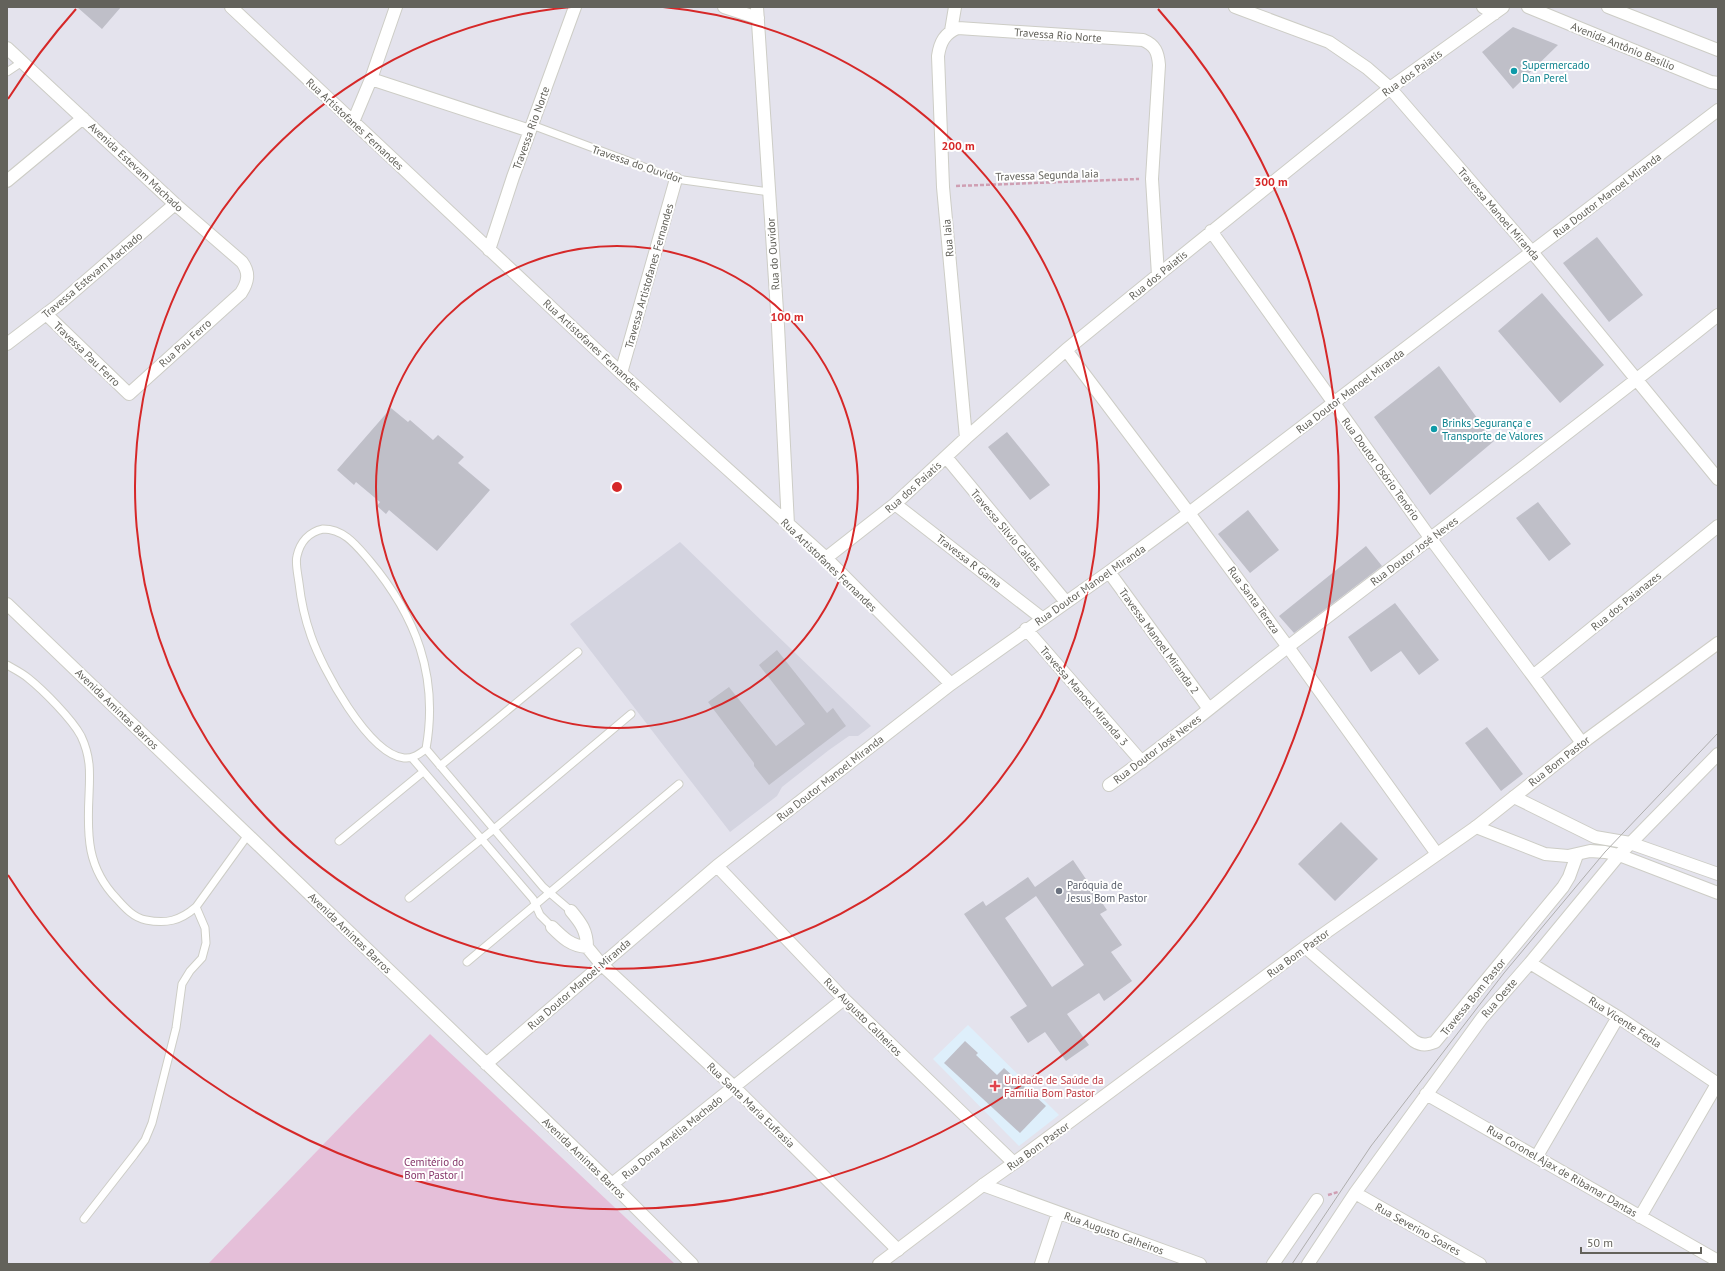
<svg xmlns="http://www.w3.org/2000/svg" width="1725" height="1271" font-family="'PT Sans',sans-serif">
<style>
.education{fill:#d4d4e0}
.medical{fill:#deeffb}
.green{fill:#e5bfd9}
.building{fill:#bfbfc8;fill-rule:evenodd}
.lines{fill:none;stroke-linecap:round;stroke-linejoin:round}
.service-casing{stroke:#cdcdc6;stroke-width:9}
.minor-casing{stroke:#cdcdc6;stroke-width:14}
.tertiary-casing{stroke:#cdcdc6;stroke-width:14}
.secondary-casing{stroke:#cfcec6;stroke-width:14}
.path{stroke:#cf9fb3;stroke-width:2.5;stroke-dasharray:4 2;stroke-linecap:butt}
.service{stroke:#fff;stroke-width:7}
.minor{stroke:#fff;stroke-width:12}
.tertiary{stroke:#fff;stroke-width:12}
.secondary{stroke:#fff;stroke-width:12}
.tram{stroke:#afaead;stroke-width:1}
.ring{fill:none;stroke:#d62828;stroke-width:2}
.culture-dot{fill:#0f9aa8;stroke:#fff;stroke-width:1.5}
.worship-dot{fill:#6b7280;stroke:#fff;stroke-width:1.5}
.health-dot{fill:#e0444e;stroke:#fff;stroke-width:1.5}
.labels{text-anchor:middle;stroke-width:4;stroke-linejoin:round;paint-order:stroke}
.street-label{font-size:11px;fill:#63625b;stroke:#fff}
.culture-label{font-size:11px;fill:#0d838f;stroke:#fff;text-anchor:start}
.worship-label{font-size:11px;fill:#5b616d;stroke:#fff;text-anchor:start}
.health-label{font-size:11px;fill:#be3a42;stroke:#fff;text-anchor:start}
.park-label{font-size:11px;fill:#86376a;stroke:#fff}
.centre{fill:#d62828;stroke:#fff;stroke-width:2}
.ring-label{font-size:12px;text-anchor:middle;font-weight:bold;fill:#d62828;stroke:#fff;stroke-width:4;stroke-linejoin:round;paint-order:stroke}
</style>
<rect width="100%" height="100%" fill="#e4e3ed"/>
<path class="education" d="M 680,542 L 871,726 L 858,736 L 849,736 L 829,750 L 782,787 L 777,796 L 730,832 L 570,624 Z"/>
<path class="medical" d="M 968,1025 L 1059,1115 L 1019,1146 L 933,1059 Z"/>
<path class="green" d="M 430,1034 L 675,1264 L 208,1264 Z"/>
<path class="building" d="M 77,7 L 121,7 L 102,29 Z
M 1513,27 L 1558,45 L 1513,89 L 1482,52 Z
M 1597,237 L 1643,295 L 1609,322 L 1563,263 Z
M 1542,293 L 1604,365 L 1560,403 L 1498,331 Z
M 1439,366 L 1494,441 L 1430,495 L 1374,417 Z
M 391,408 L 408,422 L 410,420 L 433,440 L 438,435 L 464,457 L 458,463 L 490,490 L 437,551 L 389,510 L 386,514 L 377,506 L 380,502 L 356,482 L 354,485 L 337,470 Z
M 1007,432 L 1050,485 L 1030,500 L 988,447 Z
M 1538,502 L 1571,544 L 1549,561 L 1516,518 Z
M 1248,510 L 1279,550 L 1250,573 L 1218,534 Z
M 1366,546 L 1382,566 L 1294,633 L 1279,616 Z
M 1395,603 L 1439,660 L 1419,675 L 1401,651 L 1371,672 L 1348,637 Z
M 777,650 L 827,713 L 833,708 L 846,726 L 769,785 L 754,766 L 754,763 L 708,702 L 729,687 L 776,746 L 805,724 L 759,665 Z
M 1487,727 L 1523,774 L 1501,791 L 1465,743 Z
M 1341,822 L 1378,859 L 1335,901 L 1298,864 Z
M 1073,860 L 1107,910 L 1100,914 L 1122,945 L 1111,952 L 1132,981 L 1104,1001 L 1099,993 L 1067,1014 L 1089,1045 L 1066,1061 L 1045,1032 L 1028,1043 L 1010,1017 L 1027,1006 L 964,914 L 983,901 L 986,906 L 1028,877 L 1035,887 ZM 1036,896 L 1084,965 L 1052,987 L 1005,918 Z
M 965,1041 L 978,1053 L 976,1055 L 997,1075 L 1004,1068 L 1046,1106 L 1020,1133 L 944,1063 Z"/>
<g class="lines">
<defs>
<path id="service" d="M 7,72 L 22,62
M 532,125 L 676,179 L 769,192
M 323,529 C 344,529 356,545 369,560 C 416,616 439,676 426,749 C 419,754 413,759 404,758 C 368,754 322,668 311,636 C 305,619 301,601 299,583 C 298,575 295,563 297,556 C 300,542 309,532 323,529 Z
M 7,665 C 14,669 22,673 28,678 C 43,690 72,719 81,736 C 91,757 90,773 89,795 C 87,836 87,868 117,899 C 125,908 134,918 146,920 C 166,924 180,921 196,907 L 248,835
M 426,749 L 543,887 L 571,911
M 412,758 L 533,899 L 540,915 L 552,927
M 440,766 L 578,652
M 339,841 L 423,772
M 409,898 L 494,829 L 631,714
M 467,962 L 679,784
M 84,1219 L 134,1155 L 145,1140 L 152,1123 L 176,1028 L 182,984 L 190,971 L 202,958 L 206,943 L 205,928 L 196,907"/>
<path id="minor" d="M 231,7 L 621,373 L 826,558 L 951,684
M 724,7 L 758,18
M 757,7 L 778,326 L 788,525
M 1235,7 L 1329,42 L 1367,68 L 1390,88 L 1532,252 L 1718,479
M 1483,7 L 1494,14
M 1528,7 L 1711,82 L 1718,83
M 1608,7 L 1718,50
M 951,31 L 955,7
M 7,48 L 175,204 L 242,262 C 250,273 248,282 241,293 L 129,394 L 46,314
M 371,79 L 530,131
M 353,122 L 371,79 L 396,7
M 7,181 L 83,118
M 1211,231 L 1431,539 L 1533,676 L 1582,743
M 489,250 L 513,177 L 575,7
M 7,344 L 58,305 L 175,204
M 621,373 L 676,179
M 966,438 L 943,187 L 938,56 C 940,42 945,33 958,28 L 1143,40 C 1155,45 1158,52 1159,65 L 1152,179 L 1158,275
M 946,457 L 1066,602
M 895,504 L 1043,619
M 826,558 L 895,504 L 966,438 L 1066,350 L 1158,275 L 1390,88 L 1503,7
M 1109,572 L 1209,709
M 7,604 L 612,1184 L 692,1264
M 1026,629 L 1142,762
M 1533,676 L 1718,526
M 1109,785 C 1171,742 1229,692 1289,646 C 1433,536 1577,428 1718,315
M 717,866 L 844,999 L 1014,1163
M 571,911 C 581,923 587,931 587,947
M 552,927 C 563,938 571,946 587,947 L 601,964 L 734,1087 L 898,1250
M 1305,947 L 1414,1041 C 1422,1046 1427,1045 1435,1042 L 1563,887 L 1569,877 L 1577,855
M 1530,963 L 1618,1017 L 1718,1084
M 486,1064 L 717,866 L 951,684 L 1109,572 L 1189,513 L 1066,350
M 1426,1094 L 1718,1261
M 1537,1156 L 1618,1017
M 612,1184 L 844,999
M 983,1185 L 1200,1264
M 1355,1193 L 1480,1264
M 1640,1217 L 1717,1084
M 1041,1264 L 1058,1213
M 1273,1264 L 1317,1200
M 1308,1264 L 1355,1193 L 1482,1018 L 1530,963 L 1619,855 L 1718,754"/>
<path id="tertiary" d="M 1514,797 L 1595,837 L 1630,843 L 1718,874
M 1476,827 L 1545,854 L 1568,856 L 1590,851 L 1605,852 L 1619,855 L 1718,893
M 1437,854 L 1288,647 L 1189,513 L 1718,110"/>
<path id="secondary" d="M 879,1264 L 983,1185 L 1014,1163 L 1305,947 L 1476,827 L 1582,743 L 1718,643"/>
</defs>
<use href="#service" class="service-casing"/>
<use href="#minor" class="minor-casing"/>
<use href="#tertiary" class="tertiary-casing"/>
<use href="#secondary" class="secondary-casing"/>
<path class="path" d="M 956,186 L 1139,179
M 1328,1195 L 1338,1192"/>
<use href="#service" class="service"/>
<use href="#minor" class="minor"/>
<use href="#tertiary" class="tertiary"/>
<use href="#secondary" class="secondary"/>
<path class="tram" d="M 1292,1264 L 1371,1146 L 1504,973 L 1605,852 L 1718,733"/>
</g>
<g class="ring">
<circle cx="617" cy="487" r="241"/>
<path d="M663 7A482 482 0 1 1 571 7"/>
<path d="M8 99A722 722 0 0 1 76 9M1158 9A722 722 0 1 1 8 875"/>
</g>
<g class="culture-dot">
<circle cx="1514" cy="71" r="4"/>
<circle cx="1434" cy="429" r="4"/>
</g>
<circle class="worship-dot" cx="1059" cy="891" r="4"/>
<path class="health-dot" d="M993 1080h4v4h4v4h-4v4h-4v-4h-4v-4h4z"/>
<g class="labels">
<g class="street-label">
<text transform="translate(1058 35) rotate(4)" y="4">Travessa Rio Norte</text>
<text transform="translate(1623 46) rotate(22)" y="4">Avenida Antônio Basílio</text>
<text transform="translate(1412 73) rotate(-36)" y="4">Rua dos Paiatis</text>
<text transform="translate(355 124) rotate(43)" y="4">Rua Artistofanes Fernandes</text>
<text transform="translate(531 128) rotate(-70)" y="4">Travessa Rio Norte</text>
<text transform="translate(637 164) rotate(19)" y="4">Travessa do Ouvidor</text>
<text transform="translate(136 167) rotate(43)" y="4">Avenida Estevam Machado</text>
<text transform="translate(1047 175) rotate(-2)" y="4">Travessa Segunda Iaia</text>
<text transform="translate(1607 195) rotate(-37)" y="4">Rua Doutor Manoel Miranda</text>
<text transform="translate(1499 214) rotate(49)" y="4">Travessa Manoel Miranda</text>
<text transform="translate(948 238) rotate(-95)" y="4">Rua Iaia</text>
<text transform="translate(773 254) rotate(-94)" y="4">Rua do Ouvidor</text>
<text transform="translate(92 275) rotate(-40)" y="4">Travessa Estevam Machado</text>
<text transform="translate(1158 275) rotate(-39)" y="4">Rua dos Paiatis</text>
<text transform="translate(649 276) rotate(-74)" y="4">Travessa Artistofanes Fernandes</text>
<text transform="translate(185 343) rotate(-42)" y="4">Rua Pau Ferro</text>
<text transform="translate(592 345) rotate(43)" y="4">Rua Artistofanes Fernandes</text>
<text transform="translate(87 354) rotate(44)" y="4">Travessa Pau Ferro</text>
<text transform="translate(1350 391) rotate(-37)" y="4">Rua Doutor Manoel Miranda</text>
<text transform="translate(1381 469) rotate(54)" y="4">Rua Doutor Osório Tenório</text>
<text transform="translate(913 487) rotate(-42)" y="4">Rua dos Paiatis</text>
<text transform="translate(1006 530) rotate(50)" y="4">Travessa Silvio Caldas</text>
<text transform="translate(1414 551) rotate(-37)" y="4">Rua Doutor José Neves</text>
<text transform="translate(969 561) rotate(38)" y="4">Travessa R Gama</text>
<text transform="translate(829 565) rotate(44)" y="4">Rua Artistofanes Fernandes</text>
<text transform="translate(1090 585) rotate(-35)" y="4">Rua Doutor Manoel Miranda</text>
<text transform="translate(1254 600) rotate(54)" y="4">Rua Santa Tereza</text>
<text transform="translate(1626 601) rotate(-39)" y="4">Rua dos Paianazes</text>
<text transform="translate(1159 641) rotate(54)" y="4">Travessa Manoel Miranda 2</text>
<text transform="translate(1084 696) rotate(49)" y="4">Travessa Manoel Miranda 3</text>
<text transform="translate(117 709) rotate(44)" y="4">Avenida Amintas Barros</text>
<text transform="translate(1157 749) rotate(-37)" y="4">Rua Doutor José Neves</text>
<text transform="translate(1559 761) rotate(-38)" y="4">Rua Bom Pastor</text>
<text transform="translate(830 778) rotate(-38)" y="4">Rua Doutor Manoel Miranda</text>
<text transform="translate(350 933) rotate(44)" y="4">Avenida Amintas Barros</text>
<text transform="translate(1298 953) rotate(-36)" y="4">Rua Bom Pastor</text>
<text transform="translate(579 984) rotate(-41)" y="4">Rua Doutor Manoel Miranda</text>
<text transform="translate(1473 997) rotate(-51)" y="4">Travessa Bom Pastor</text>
<text transform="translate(1499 998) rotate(-49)" y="4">Rua Oeste</text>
<text transform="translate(863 1017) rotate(45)" y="4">Rua Augusto Calheiros</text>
<text transform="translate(1625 1022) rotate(33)" y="4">Rua Vicente Feola</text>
<text transform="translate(751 1105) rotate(44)" y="4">Rua Santa Maria Eufrasia</text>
<text transform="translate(672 1137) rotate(-39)" y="4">Rua Dona Amélia Machado</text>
<text transform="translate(1038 1146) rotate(-36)" y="4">Rua Bom Pastor</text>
<text transform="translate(584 1158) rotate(44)" y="4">Avenida Amintas Barros</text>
<text transform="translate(1562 1171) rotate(30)" y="4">Rua Coronel Ajax de Ribamar Dantas</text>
<text transform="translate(1418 1229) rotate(29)" y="4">Rua Severino Soares</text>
<text transform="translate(1114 1233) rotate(20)" y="4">Rua Augusto Calheiros</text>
</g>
<g class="culture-label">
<text x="1522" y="69">Supermercado<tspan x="1522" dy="13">Dan Perel</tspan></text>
<text x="1442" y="427">Brinks Segurança e<tspan x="1442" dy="13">Transporte de Valores</tspan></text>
</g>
<g class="worship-label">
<text x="1067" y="889">Paróquia de<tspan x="1067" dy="13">Jesus Bom Pastor</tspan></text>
</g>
<g class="health-label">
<text x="1004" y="1084">Unidade de Saúde da<tspan x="1004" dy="13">Família Bom Pastor</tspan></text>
</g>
<g class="park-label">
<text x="434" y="1166">Cemitério do<tspan x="434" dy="13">Bom Pastor I</tspan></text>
</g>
</g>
<circle cx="617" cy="487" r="6" class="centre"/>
<g class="ring-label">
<text x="958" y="150">200 m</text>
<text x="1271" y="186">300 m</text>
<text x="787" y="321">100 m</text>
</g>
<rect width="1725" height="1271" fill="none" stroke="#63625b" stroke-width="16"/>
<path d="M1581 1247v6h120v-6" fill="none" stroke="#63625b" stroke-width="2"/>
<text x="1587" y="1247" font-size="12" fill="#63625b" stroke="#ffffff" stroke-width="3" paint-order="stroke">50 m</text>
</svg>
